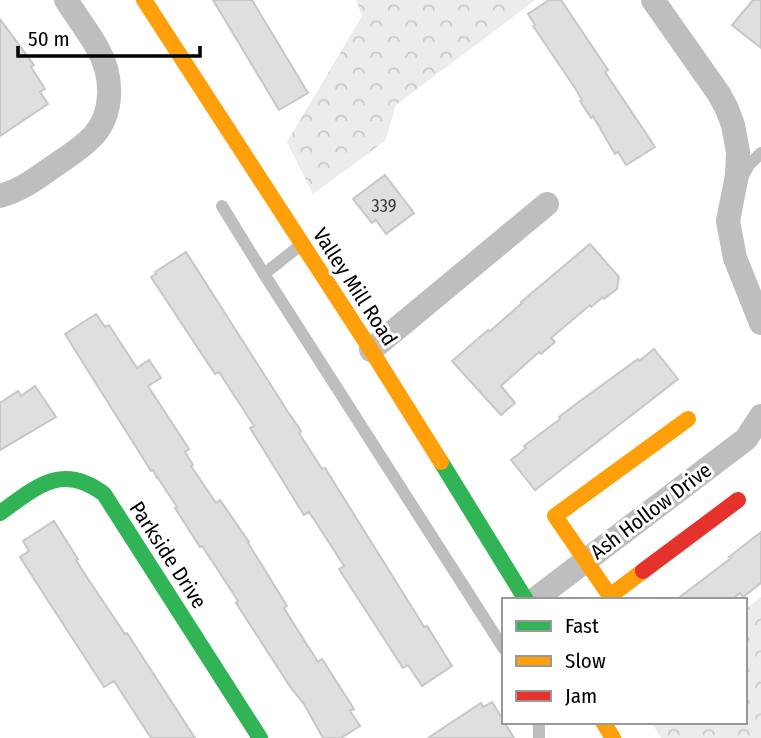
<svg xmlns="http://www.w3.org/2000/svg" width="761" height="738" font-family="'Fira Sans Condensed',sans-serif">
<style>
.forest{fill:url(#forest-crowns)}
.building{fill:#dfdfdf;stroke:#c7c7c7;stroke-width:2}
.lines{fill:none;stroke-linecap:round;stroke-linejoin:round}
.lane{stroke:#bebebe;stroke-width:12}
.street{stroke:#bebebe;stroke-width:24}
.fast{stroke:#30b455;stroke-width:16}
.slow{stroke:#ff9f0a;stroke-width:16}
.jam{stroke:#e5322d;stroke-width:16}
.labels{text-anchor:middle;stroke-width:6;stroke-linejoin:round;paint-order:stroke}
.number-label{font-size:18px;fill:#383838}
.street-label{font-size:21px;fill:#000;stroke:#fff}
</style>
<defs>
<pattern id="forest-crowns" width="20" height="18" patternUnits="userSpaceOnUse" patternTransform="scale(1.75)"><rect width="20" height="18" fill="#ececec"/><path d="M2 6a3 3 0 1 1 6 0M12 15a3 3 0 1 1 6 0" fill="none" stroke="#c9c9c9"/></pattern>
</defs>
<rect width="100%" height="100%" fill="#fff"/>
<path class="forest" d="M 356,0 L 535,0 L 396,105 L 385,141 L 313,194 L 287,142 L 362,16 Z
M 761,597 L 761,738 L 661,738 L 651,722 L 745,722 L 745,610 Z"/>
<path class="building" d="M 213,0 L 252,0 L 308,93 L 279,110 Z
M 549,0 L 561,0 L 608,70 L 605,72 L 655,147 L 626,165 L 618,152 L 615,154 L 593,116 L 591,118 L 580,101 L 582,100 L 575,88 L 533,26 L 535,25 L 528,14 Z
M 753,0 L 761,0 L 761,48 L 732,25 Z
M 0,19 L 34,65 L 31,67 L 45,89 L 40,92 L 48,104 L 0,136 Z
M 385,175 L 414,213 L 386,234 L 376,220 L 372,223 L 353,199 Z
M 590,244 L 619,277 L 617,289 L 604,299 L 603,297 L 591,307 L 590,305 L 551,338 L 555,342 L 541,354 L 539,352 L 501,386 L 515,403 L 501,415 L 452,361 L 488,330 L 489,332 L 522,303 L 521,302 Z
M 186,252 L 288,412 L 301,431 L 299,433 L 322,469 L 325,468 L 418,617 L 424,627 L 427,626 L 452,666 L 422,686 L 408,665 L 403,668 L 339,569 L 344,566 L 319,527 L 309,512 L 304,515 L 299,507 L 250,428 L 254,426 L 219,372 L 215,374 L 151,277 L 156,274 L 155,272 Z
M 96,314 L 105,327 L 109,325 L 137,368 L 149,360 L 161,378 L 148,386 L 189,449 L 185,452 L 193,465 L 191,466 L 216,503 L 220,500 L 249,542 L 248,543 L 260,562 L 287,606 L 284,608 L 292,621 L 318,662 L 322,659 L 354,709 L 350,711 L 360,726 L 341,738 L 323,738 L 304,704 L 291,688 L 236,603 L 238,601 L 214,564 L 202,546 L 200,547 L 175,508 L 177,507 L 158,478 L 157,478 L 153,470 L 151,471 L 65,334 Z
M 654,349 L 678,379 L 535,490 L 511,460 L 526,448 L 524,446 L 560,419 L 559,417 L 580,401 L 638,359 L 639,361 Z
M 35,386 L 56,417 L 0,450 L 0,403 L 18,391 L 21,396 Z
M 54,521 L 78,559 L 76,560 L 88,579 L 125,634 L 127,633 L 195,738 L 151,738 L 114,681 L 104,687 L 43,593 L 20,557 L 29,551 L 23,541 Z
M 761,532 L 761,583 L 743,597 L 740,593 L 731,600 L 676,600 L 731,558 L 729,557 Z
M 492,702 L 514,738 L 428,738 L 481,703 L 483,707 Z"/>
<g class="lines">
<path class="lane" d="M 741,179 L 749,165 L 761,153
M 222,206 L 264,274 L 504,649
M 264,274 L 302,244
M 539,738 L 539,722"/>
<path class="street" d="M 653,0 L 719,94 L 727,109 L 733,125 L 738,152 L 737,175 L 728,221 L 735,258 L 761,323
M 0,196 C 25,189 39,176 60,162 C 72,154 84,146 94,135 C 114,112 113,76 98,49 C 89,32 76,16 66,0
M 371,350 L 547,204
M 534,600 L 746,439 L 761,416"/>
<path class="fast" d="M 441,462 L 526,600
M 0,513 C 36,487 62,462 104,494 L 260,738"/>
<path class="slow" d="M 144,0 L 371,350 L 441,462
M 643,571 L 610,596 L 555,516 L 688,419
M 603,722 L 613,738"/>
<path class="jam" d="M 643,571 L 738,500"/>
</g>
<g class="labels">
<g class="number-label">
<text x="384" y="212">339</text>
</g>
<g class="street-label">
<text transform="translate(355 287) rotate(57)" y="7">Valley Mill Road</text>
<text transform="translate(651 511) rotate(-37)" y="7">Ash Hollow Drive</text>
<text transform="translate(168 555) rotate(57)" y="7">Parkside Drive</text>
</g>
</g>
<rect x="502" y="598" width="245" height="126" fill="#ffffff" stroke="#999999" stroke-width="2"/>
<rect x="516" y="621" width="35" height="10" fill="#30b455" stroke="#999999" stroke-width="2"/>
<text x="565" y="633" font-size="21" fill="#000000">Fast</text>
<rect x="516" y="656" width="35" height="10" fill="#ff9f0a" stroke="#999999" stroke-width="2"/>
<text x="565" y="668" font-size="21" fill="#000000">Slow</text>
<rect x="516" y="691" width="35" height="10" fill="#e5322d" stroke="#999999" stroke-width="2"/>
<text x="565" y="703" font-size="21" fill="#000000">Jam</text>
<path d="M18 46v10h182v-10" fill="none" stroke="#000000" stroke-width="3.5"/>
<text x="28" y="46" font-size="21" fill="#000000" stroke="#ffffff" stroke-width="5" paint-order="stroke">50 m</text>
</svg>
